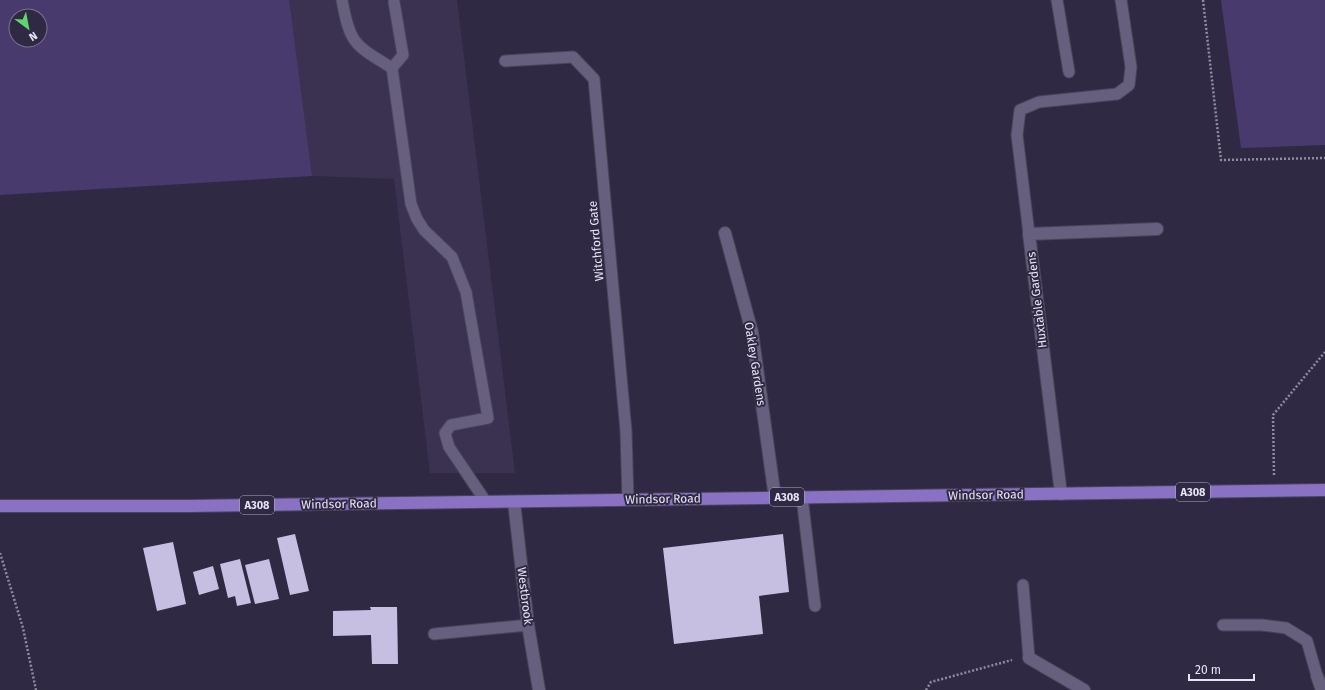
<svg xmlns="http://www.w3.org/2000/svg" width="1325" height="690" font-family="'Fira Sans',sans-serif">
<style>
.built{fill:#3b3252}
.green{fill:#493a6e;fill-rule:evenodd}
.building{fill:#c7bfe1}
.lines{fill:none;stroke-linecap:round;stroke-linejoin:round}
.service-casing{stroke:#4a445a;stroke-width:13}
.minor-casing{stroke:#4a445a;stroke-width:14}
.primary-casing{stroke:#4a445a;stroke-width:14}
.path{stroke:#908ba1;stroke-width:2.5;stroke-dasharray:2 2;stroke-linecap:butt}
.service{stroke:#665f7e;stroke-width:11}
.minor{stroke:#665f7e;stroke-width:12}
.primary{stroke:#8972c3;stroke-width:12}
.labels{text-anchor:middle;stroke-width:4;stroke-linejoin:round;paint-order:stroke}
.shield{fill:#302944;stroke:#b1acc1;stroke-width:1}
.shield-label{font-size:11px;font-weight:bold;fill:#e8e4f6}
.street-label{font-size:12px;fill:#e8e4f6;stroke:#302944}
</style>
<rect width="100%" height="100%" fill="#302944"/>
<path class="built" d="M 288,0 L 457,0 L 515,473 L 430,473 L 394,179 L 312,176 Z"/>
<path class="green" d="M 0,0 L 289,0 L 312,176 L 0,195 ZM 16,16 L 40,16 L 40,40 L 16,40 Z
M 1221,0 L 1325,0 L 1325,145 L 1241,148 Z"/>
<path class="building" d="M 295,534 L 309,591 L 290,595 L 277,538 Z
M 783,534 L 789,592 L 759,596 L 763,634 L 674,644 L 663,548 Z
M 173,542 L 186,604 L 157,611 L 143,548 Z
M 240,559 L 251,603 L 237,606 L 235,596 L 228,598 L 220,564 Z
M 269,559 L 279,599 L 255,604 L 245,565 Z
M 213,566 L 219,589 L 199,595 L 193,572 Z
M 370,607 L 397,607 L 398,664 L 372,664 L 371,635 L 333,636 L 333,611 L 371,610 Z"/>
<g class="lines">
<defs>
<path id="service" d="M 342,0 C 350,45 355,45 392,68 L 411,204 L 417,219 L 424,230 L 452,257 L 466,292 L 488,418 L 451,425 L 445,433 L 449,447 L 486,502
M 1057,0 L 1069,72
M 505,61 L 573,57 L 594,79 L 626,431 L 628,500
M 392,68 L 403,55 L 394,2
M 1029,234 L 1017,135 L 1020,110 L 1039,102 L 1117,94 L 1129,85 L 1131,67 L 1121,0
M 802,497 L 815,606
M 1023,585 L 1029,658
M 1223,625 L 1262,625 L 1286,628 L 1307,641 L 1317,676
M 434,634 L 528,625"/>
<path id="minor" d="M 725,233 L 752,332 L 775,498
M 1061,494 L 1029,234 L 1157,229
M 514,502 L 528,625 L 539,690
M 1029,658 L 1084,690
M 1317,676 L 1322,690"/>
<path id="primary" d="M 0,506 L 189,506 L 1325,490"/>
</defs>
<use href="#service" class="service-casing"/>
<use href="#minor" class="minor-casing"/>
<use href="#primary" class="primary-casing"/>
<path class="path" d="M 1203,0 L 1221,160 L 1325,158
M 1274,475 L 1273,415 L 1325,352
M 0,553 L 23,628 L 36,690
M 926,690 L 931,682 L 1012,660"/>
<use href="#service" class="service"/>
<use href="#minor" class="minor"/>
<use href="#primary" class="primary"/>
</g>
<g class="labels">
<g class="shield">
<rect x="1176" y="483" width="34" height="18" rx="3"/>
<rect x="770" y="488" width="34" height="18" rx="3"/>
<rect x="240" y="496" width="34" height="18" rx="3"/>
</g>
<g class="shield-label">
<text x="1193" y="496">A308</text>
<text x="787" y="501">A308</text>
<text x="257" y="509">A308</text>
</g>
<g class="street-label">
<text transform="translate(596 241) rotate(-95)" y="4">Witchford Gate</text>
<text transform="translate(1037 300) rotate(-97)" y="4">Huxtable Gardens</text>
<text transform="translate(755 364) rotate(81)" y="4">Oakley Gardens</text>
<text transform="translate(986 495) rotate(-1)" y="4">Windsor Road</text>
<text transform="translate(663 499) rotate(-1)" y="4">Windsor Road</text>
<text transform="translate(339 504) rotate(-1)" y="4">Windsor Road</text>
<text transform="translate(525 596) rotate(83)" y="4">Westbrook</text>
</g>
</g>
<g transform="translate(28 28) rotate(148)"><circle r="19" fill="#302944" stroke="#7a748b"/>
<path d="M0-3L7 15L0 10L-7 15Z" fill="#60d56b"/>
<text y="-6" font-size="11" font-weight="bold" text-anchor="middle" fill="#e8e4f6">N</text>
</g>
<path d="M1189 674v6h65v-6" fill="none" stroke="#e8e4f6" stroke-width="2"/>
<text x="1195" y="674" font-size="12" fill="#e8e4f6" stroke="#302944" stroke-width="3" paint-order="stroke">20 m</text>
</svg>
